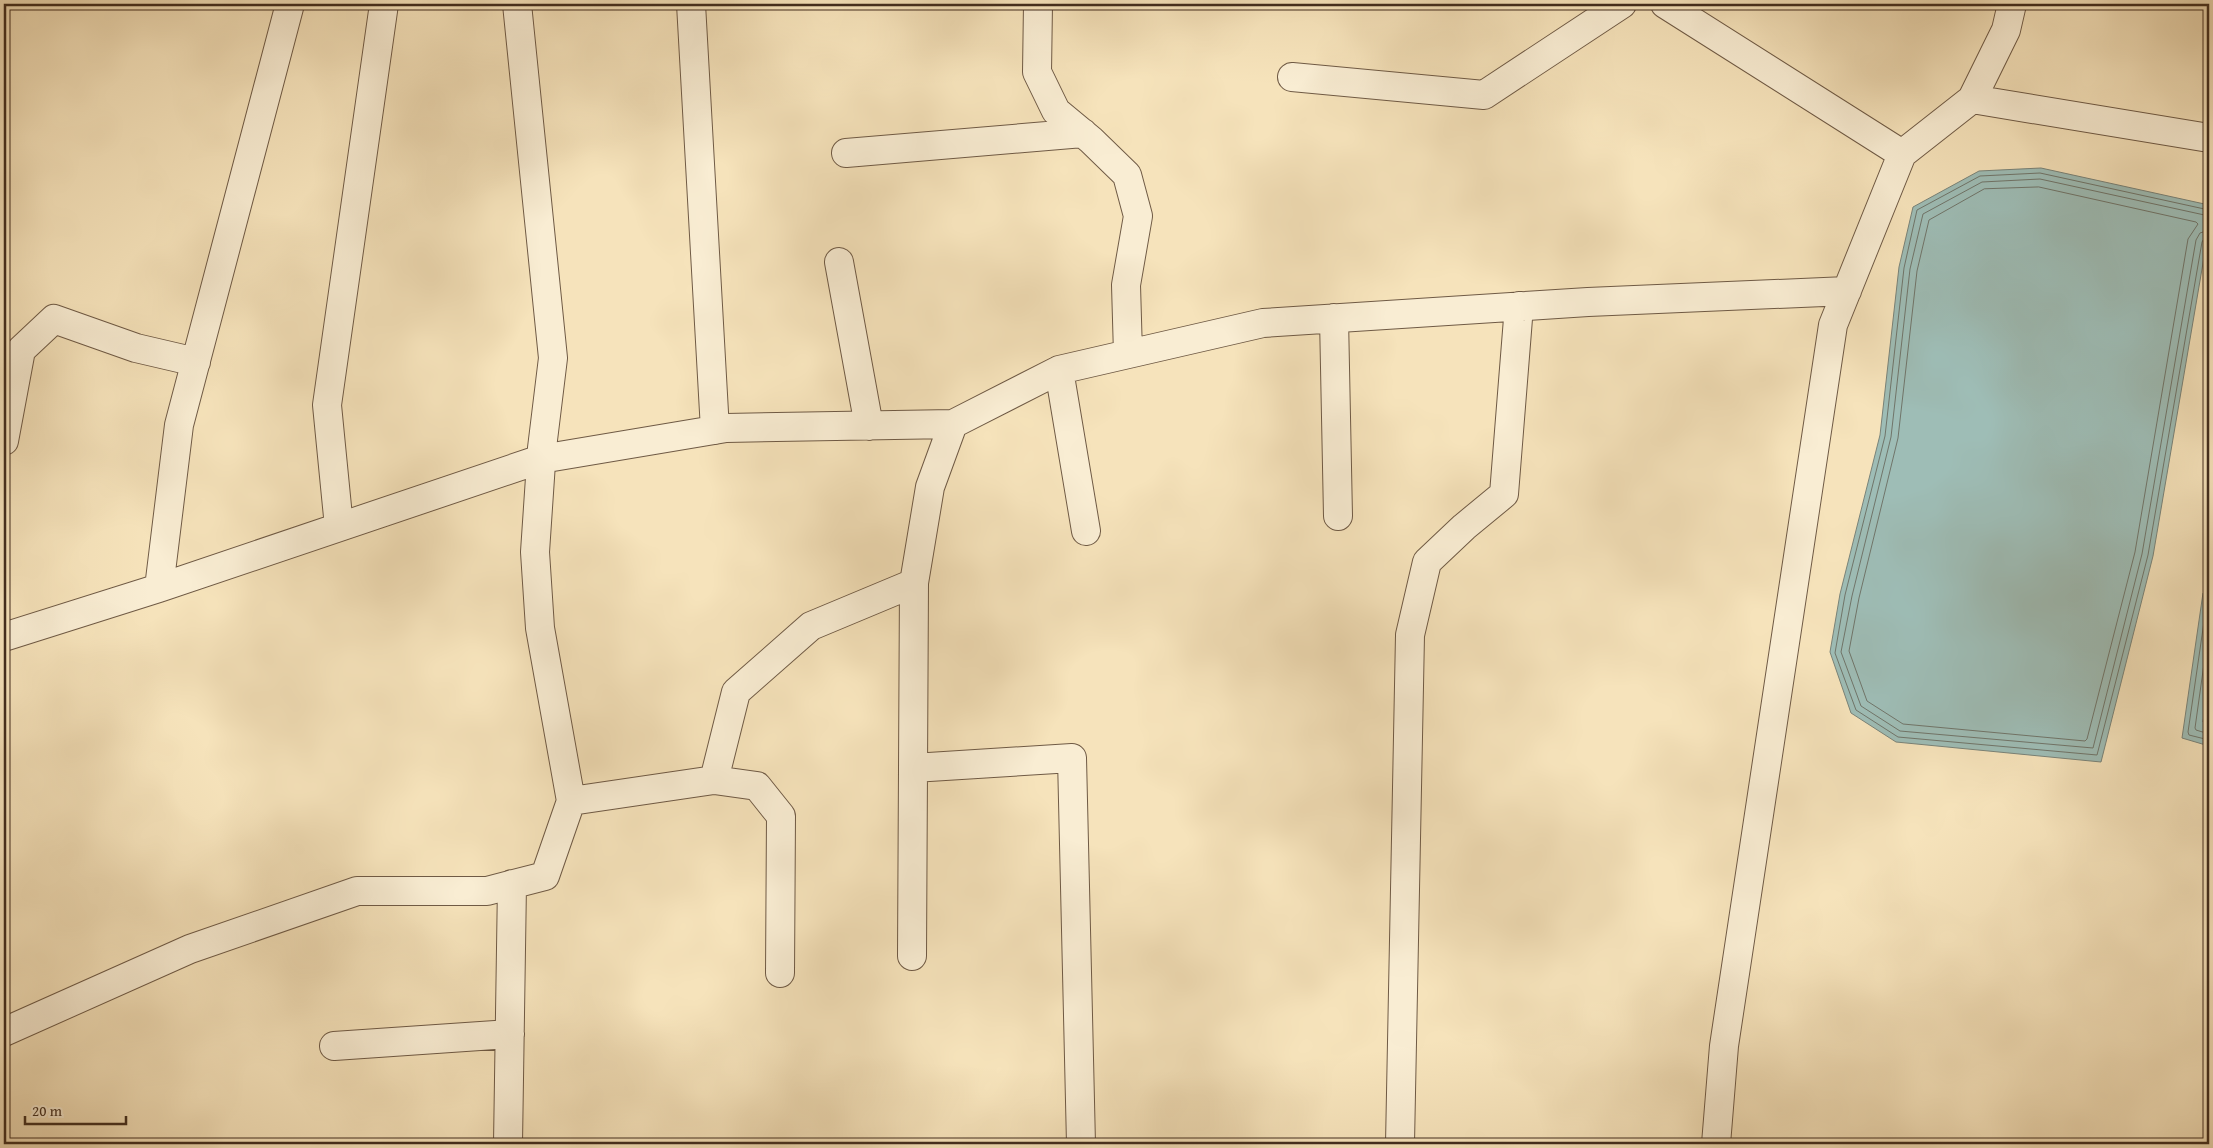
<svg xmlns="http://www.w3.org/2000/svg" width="2213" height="1148" font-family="'Gentium Book Plus',serif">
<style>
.water{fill:#9ebdb6;stroke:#798379}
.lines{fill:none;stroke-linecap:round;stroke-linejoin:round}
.shore{stroke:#70756a;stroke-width:1}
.minor-casing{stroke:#6f5a45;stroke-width:30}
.minor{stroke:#f9edd3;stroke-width:28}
</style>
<rect width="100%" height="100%" fill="#f6e3bb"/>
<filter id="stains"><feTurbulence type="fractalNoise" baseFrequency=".004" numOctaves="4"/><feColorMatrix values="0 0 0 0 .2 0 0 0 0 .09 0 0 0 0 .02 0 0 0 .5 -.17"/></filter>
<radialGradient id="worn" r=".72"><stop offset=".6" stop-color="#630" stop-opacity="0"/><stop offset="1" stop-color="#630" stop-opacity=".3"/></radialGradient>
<path class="water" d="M 2041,168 L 2209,205 L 2209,228 L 2153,556 L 2101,762 L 1896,742 L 1851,713 L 1830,652 L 1840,594 L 1880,435 L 1899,267 L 1913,207 L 1979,171 Z
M 2203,593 L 2209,594 L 2209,746 L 2182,738 Z"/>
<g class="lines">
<path class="shore" d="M 2039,187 L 2196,222 L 2198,224 L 2188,239 L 2135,552 L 2087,739 L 2085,741 L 1903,724 L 1867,701 L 1849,651 L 1859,598 L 1898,438 L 1917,271 L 1929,220 L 1984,189 Z
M 2209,210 L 2040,173 L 1980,176 L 1917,210 L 1904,268 L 1885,436 L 1845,595 L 1835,653 L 1856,710 L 1898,737 L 2097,755 L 2148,555 L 2202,242 L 2205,237 L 2209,237
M 2209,216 L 2040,179 L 1982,182 L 1923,214 L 1910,269 L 1891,437 L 1852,596 L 1841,652 L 1861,706 L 1900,731 L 2093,748 L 2142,554 L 2196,240 L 2200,233 L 2209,230
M 2209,599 L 2207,601 L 2188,732 L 2189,735 L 2209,740
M 2209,628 L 2195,728 L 2196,730 L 2209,734
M 2209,680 L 2203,722 L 2209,726"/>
<defs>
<path id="minor" d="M 517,4 L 553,358 L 542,448 L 535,552 L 540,628 L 571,801
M 691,4 L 715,430
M 1038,4 L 1037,72 L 1056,111 L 1091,140 L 1127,175 L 1138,216 L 1126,285 L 1128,354
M 1665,4 L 1902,154
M 1292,77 L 1484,95 L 1622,4
M 1972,99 L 2209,138
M 846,153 L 1083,133
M 839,262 L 869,426
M 1334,318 L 1338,516
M 1059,370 L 1086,531
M 4,441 L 21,350 L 54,319 L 136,348 L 196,362
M 339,527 L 327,405 L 384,4
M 159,588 L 179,425 L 290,4
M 4,637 L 159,588 L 541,459 L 726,428 L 953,424
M 913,768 L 1072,758 L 1081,1144
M 714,780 L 757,786 L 781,816 L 780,973
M 912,956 L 914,583 L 930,487 L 953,424 L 1059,370 L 1263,323 L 1588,302 L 1847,291
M 4,1032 L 190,949 L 357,891 L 487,891 L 545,876 L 571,801 L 714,780 L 736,692 L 811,626 L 914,583
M 334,1046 L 510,1034
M 508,1144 L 512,884
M 1400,1144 L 1410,635 L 1427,562 L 1464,527 L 1504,494 L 1519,306
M 1716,1144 L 1724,1046 L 1833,325 L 1902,154 L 1972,99 L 2006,30 L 2012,4"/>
</defs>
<use href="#minor" class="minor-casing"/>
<use href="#minor" class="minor"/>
</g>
<rect width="2213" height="1148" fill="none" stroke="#f6e3bb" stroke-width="20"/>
<rect x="5" y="5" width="2203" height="1138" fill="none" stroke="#422d1e" stroke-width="2.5"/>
<rect x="10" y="10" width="2193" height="1128" fill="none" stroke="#422d1e"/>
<path d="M25 1116v8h101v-8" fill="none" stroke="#422d1e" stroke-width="2.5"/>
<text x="32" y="1116" font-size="15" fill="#422d1e" stroke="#f9edd3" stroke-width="4" paint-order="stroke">20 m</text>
<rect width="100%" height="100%" filter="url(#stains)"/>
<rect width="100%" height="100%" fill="url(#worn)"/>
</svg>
